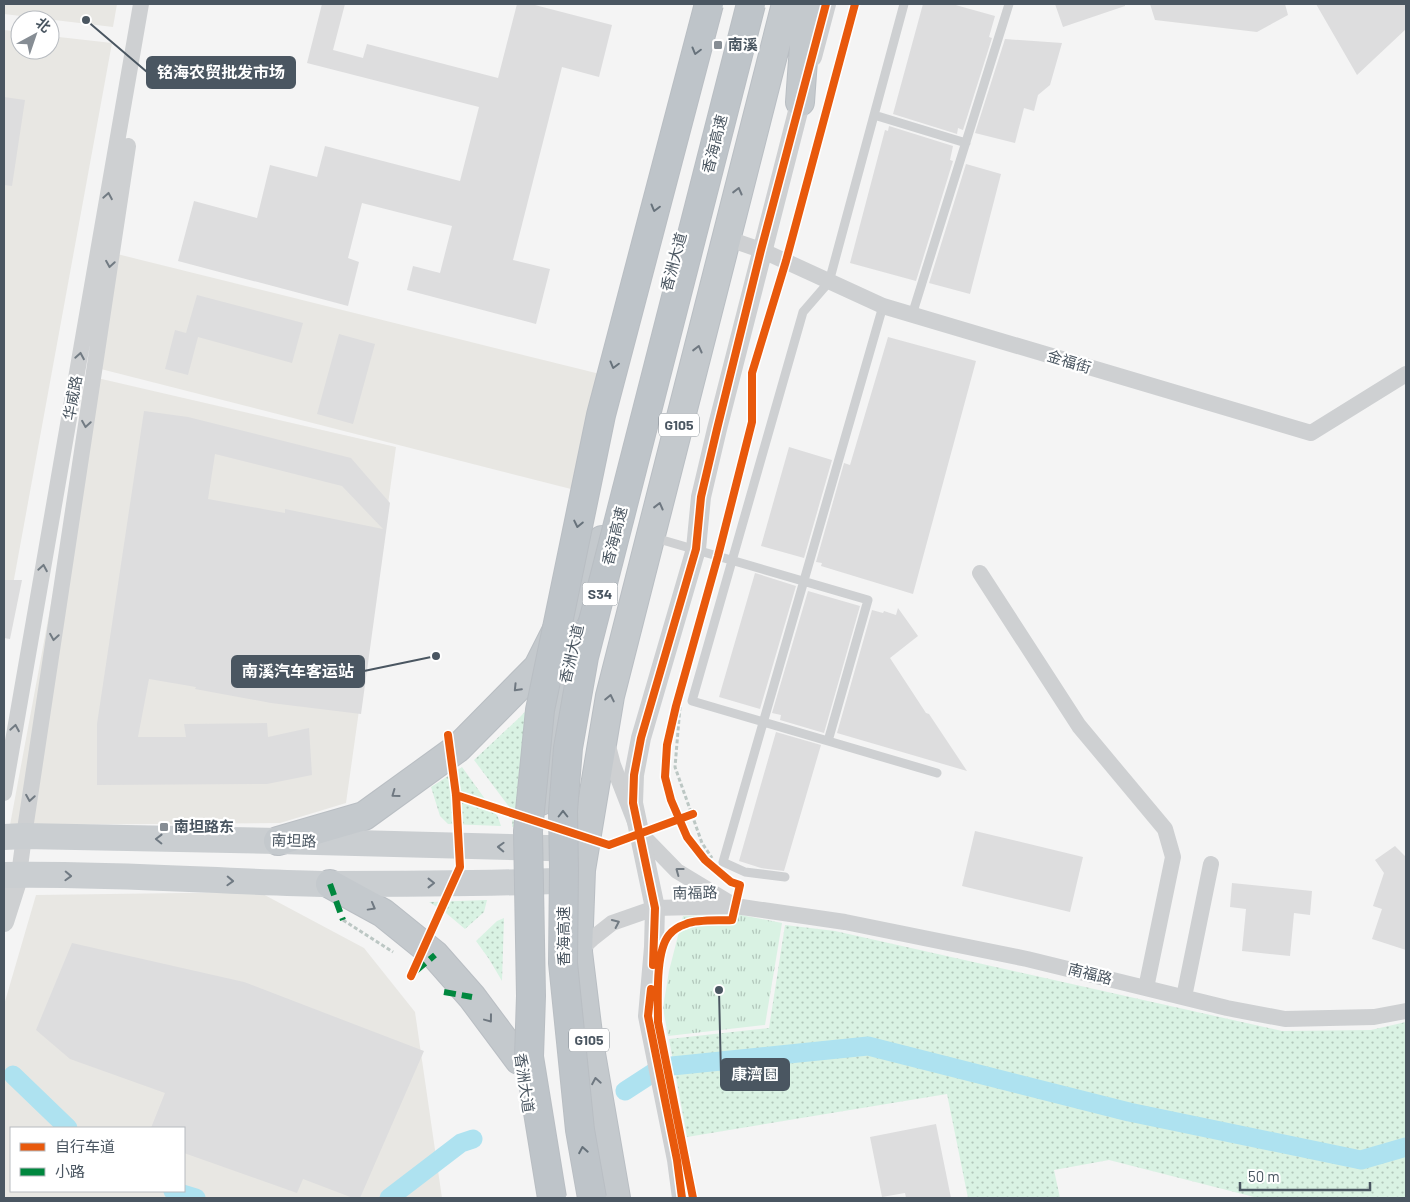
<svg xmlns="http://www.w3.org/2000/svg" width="1410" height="1202" font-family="Barlow,'Noto Sans SC',sans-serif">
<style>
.commercial{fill:#e8e7e3;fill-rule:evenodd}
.grass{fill:url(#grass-dots)}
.park{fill:url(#park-tufts)}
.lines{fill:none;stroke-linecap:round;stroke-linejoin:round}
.canal{stroke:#aee2f0;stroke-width:19}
.building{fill:#ddddde;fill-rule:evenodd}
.trunk-casing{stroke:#b9bec3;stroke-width:30}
.path{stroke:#bcc7c4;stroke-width:3;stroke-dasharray:4 2.5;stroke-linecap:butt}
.service{stroke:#ced0d2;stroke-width:9}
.minor{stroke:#ced0d2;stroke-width:16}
.tertiary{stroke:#ced0d2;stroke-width:20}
.primary{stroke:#caced1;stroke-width:26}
.trunk{stroke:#c4c9cd;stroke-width:28}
.motorway-bridge-casing{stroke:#b9bec3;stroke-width:30;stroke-linecap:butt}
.motorway-bridge{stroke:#bec4c9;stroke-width:28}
.quiet{stroke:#00873e;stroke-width:6;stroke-dasharray:12 6;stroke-linecap:butt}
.cycleway-casing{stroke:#fff;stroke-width:11}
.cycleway{stroke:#e8590c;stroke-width:8}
.oneway{stroke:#67727b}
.oneway2{stroke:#6f7881}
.oneway3{stroke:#727b83}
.oneway4{stroke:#707a83}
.poi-dot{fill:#868d94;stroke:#fff;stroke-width:2}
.labels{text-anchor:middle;stroke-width:4.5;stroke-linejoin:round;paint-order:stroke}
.shield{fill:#fff;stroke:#808990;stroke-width:1}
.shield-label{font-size:14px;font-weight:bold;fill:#4a5661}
.poi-label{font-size:15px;font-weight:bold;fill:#4a5661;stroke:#fff;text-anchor:start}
.street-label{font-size:15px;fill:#4a5661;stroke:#fff}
.leader{fill:none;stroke:#4a5661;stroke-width:2}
.callout-dot{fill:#4a5661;stroke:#fff;stroke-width:2}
.callout{fill:#4a5661;stroke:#4a5661;stroke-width:2}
.callout-label{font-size:16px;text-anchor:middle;font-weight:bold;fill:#fff}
</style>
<defs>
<pattern id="grass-dots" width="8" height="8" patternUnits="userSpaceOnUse" patternTransform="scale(1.25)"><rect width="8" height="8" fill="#d9f2e3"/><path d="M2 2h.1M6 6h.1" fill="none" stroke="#b2c7bb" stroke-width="1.8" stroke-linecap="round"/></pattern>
<pattern id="park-tufts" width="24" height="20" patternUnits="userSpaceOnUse" patternTransform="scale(1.25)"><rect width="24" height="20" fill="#d9f2e3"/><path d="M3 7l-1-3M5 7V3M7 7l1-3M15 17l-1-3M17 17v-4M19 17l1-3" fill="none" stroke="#b2c7bb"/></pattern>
</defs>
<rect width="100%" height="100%" fill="#f4f4f4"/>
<path class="commercial" d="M 4,4 L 117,4 L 113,27 L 4,14 Z
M 4,30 L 20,32 L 20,50 L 50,50 L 50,36 L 112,43 L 4,634 Z
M 109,252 L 600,374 L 571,489 L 89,366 Z
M 93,377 L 396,447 L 346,803 L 280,823 L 10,825 Z
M 259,892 L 364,948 L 415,1012 L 442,1198 L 4,1198 L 4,1005 L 36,895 ZM 11,1128 L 184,1128 L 184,1191 L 11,1191 Z"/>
<path class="grass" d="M 537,699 L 518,825 L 512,827 L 513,812 L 474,760 L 520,717 Z
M 462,767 L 498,817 L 501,826 L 448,824 L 440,816 L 431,787 Z
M 487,900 L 484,912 L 465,929 L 446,913 L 429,902 Z
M 504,918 L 502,981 L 489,959 L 476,941 L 497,921 Z
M 785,925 L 835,931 L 1282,1031 L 1371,1030 L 1406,1022 L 1406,1198 L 1258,1198 L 1109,1160 L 1054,1170 L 1060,1198 L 968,1198 L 947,1094 L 687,1137 L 669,1039 L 769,1028 Z"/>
<path class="park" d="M 736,914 L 782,923 L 765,1025 L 668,1036 L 663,1008 L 669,971 L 683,916 Z"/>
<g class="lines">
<path class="canal" d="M 13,1075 L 68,1128
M 625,1091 L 662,1067 L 868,1046 L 1129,1112 L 1361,1160 L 1406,1147
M 173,1191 L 196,1198
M 389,1198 L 461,1143 L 473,1139"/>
</g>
<path class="building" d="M 322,4 L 345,4 L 333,50 L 363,58 L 367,44 L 498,78 L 517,4 L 531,4 L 612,25 L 599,77 L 562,67 L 513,260 L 550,269 L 536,324 L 407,290 L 413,266 L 440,273 L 452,226 L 362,203 L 348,258 L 359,262 L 348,306 L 178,261 L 194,201 L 257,218 L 270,165 L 317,177 L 325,146 L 460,181 L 479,107 L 307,63 Z
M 923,4 L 952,4 L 995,16 L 989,37 L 992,38 L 963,130 L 958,128 L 957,134 L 893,114 Z
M 1055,4 L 1125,4 L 1125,6 L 1063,27 Z
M 1150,4 L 1285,4 L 1288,15 L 1257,32 L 1155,20 Z
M 1316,4 L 1406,4 L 1406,29 L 1357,75 Z
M 1005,39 L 1062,43 L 1050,85 L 1038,95 L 1034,111 L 1024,108 L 1015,143 L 975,133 Z
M 4,97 L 25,100 L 12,186 L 4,185 Z
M 889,126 L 953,146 L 950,160 L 953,161 L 916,281 L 850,263 L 885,130 L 888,131 Z
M 966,164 L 1001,174 L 970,294 L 929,283 Z
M 197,295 L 303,323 L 292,363 L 198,337 L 188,375 L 165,369 L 175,330 L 186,333 Z
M 339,334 L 375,344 L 353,424 L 317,414 Z
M 888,337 L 976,361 L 913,594 L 821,566 L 822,563 L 816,562 L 844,463 L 850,465 Z
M 144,411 L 188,417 L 351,458 L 390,503 L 361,714 L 271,703 L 195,689 L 196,687 L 149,679 L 138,737 L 186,737 L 184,724 L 267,723 L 268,737 L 309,728 L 312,775 L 267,784 L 97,785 L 97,724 ZM 215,454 L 342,486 L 383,529 L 285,509 L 285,513 L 208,499 Z
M 789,447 L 832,460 L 804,558 L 761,546 Z
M 755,573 L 796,586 L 760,709 L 719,697 Z
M 4,580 L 22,580 L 10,639 L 4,638 Z
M 808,591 L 860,606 L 824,733 L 780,720 L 781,715 L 772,713 Z
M 898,608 L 918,636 L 890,658 L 926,713 L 929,714 L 967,771 L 837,733 L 872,610 L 883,613 L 884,611 L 896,615 Z
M 776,732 L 821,745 L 784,871 L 761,868 L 739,861 Z
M 975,831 L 1083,857 L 1070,912 L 962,886 Z
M 1395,846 L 1406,857 L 1406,950 L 1372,939 L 1382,909 L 1373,906 L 1384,873 L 1375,860 Z
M 1232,883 L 1312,891 L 1310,915 L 1294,913 L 1290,956 L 1242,951 L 1246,909 L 1230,907 Z
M 72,943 L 244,982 L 424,1051 L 360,1198 L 353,1198 L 303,1179 L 297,1193 L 184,1153 L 184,1128 L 151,1128 L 165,1093 L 70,1059 L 36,1030 Z
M 936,1124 L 951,1198 L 906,1198 L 905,1193 L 882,1197 L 870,1137 Z"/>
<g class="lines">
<defs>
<path id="trunk" d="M 800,102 L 807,4
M 541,801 L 576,637
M 278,841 L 364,816 L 458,748 L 538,667 L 602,540
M 330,884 L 383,913 L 435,955 L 472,997 L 519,1060
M 616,1198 L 589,1042 L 578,952 L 581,870 L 610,696 L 786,4"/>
</defs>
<use href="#trunk" class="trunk-casing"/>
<path class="path" d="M 680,707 L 675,767 L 702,843 L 712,858
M 343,920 L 393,952"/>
<path class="service" d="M 904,4 L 829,282 L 803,312 L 692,701 L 937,773
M 874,115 L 966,143
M 912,315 L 1009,4
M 652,537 L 868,600 L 828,741
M 785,877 L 745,872 L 723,862 L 883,306"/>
<path class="minor" d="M 726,238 L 761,250 L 883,306 L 1311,433 L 1406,374
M 980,573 L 1079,726 L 1165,829 L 1173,857 L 1146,988
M 607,742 L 613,765 L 639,832 L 677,871 L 735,906
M 4,793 L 141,4
M 19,875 L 24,836 L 128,146
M 578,952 L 593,938 L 612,923 L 655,908 L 735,906 L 845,922 L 1027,959 L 1227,1008 L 1285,1019 L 1374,1017 L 1406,1011
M 1184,997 L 1211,864"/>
<path class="tertiary" d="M 812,57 L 826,4
M 4,922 L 19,875
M 682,1198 L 677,1160 L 648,1016 L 654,947 L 655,908 L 633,803 L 634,775 L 641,738 L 696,549 L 701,497 L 717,429 L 804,88"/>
<path class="primary" d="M 4,837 L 24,836 L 278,841 L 585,849
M 4,875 C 113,873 221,882 330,884 C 414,884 497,884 581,880"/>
<use href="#trunk" class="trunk"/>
<defs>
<path id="motorway-bridge" d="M 552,1198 L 529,1057 L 531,996 L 528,831 L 540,710 L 601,415 L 709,4
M 592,1198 L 580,1130 L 563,963 L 564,869 L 563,811 L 568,748 L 584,657 L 751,4"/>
</defs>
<use href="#motorway-bridge" class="motorway-bridge-casing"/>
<use href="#motorway-bridge" class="motorway-bridge"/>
<path class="quiet" d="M 330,884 L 343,920
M 416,971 L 435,955
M 444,992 L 472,997"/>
<defs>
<path id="cycleway" d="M 456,795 L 609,845 L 693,814
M 653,965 L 655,908 L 633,803 L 634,775 L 641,738 L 696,549 L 701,497 L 717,429 L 761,250 L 826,4
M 411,976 L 460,867 L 456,795 L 448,735
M 651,989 L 648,1016 L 677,1160 L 682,1198
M 693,1198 L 658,1022 C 658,1000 655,952 669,935 C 673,930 680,926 686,924 C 698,919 719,921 732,920 L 740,885 L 731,882 L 705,860 L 687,837 L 671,800 L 665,777 L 667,745 L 676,706 L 718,556 L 752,422 L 752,373 L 786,261 L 855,4"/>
</defs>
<use href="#cycleway" class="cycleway-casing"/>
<use href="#cycleway" class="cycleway"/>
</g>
<defs><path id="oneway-chevron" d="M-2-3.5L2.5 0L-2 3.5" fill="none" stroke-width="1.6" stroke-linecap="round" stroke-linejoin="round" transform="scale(1.25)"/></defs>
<g class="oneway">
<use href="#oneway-chevron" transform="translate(696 51) rotate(105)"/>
<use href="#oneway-chevron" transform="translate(655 208) rotate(105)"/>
<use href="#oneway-chevron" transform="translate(614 365) rotate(105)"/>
<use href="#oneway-chevron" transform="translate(578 524) rotate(102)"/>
<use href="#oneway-chevron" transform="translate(563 814) rotate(-90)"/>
<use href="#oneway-chevron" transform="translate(583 1150) rotate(-100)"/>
</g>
<g class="oneway2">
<use href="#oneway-chevron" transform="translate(738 191) rotate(-76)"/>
<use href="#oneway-chevron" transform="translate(698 349) rotate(-76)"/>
<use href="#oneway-chevron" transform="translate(659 506) rotate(-76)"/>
<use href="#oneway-chevron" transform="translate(517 688) rotate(134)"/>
<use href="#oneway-chevron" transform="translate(610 698) rotate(-78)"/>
<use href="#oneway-chevron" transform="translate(395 794) rotate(144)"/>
<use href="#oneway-chevron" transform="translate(372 907) rotate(29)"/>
<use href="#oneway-chevron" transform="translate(489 1019) rotate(53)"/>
<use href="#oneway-chevron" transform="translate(596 1081) rotate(-100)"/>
</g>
<g class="oneway3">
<use href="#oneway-chevron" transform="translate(108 196) rotate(-80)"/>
<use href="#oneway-chevron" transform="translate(110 264) rotate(99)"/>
<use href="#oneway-chevron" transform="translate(80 356) rotate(-80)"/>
<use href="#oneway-chevron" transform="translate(86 424) rotate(99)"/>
<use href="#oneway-chevron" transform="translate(43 568) rotate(-80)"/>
<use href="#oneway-chevron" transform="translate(54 637) rotate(99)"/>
<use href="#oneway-chevron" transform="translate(15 728) rotate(-80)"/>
<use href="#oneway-chevron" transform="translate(30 798) rotate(99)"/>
<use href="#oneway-chevron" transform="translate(679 871) rotate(-143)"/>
<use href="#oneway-chevron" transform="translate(616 923) rotate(-25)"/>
</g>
<g class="oneway4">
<use href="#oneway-chevron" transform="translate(159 839) rotate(-179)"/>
<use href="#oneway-chevron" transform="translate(501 847) rotate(-178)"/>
<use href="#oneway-chevron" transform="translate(68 876) rotate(2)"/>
<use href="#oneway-chevron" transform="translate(230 881) rotate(2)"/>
<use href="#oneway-chevron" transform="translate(431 883)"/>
</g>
<g class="poi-dot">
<rect x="713" y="40" width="10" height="10" rx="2.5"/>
<rect x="159" y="822" width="10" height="10" rx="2.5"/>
</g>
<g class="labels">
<g class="shield">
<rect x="659" y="413.5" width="40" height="23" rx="4"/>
<rect x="582.5" y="582.5" width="35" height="23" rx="4"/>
<rect x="569" y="1028.5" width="40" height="23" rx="4"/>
</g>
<g class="shield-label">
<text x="679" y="430">G105</text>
<text x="600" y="599">S34</text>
<text x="589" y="1045">G105</text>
</g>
<g class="poi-label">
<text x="728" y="50">南溪</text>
<text x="174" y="832">南坦路东</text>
</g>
<g class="street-label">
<text transform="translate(715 144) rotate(-76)" y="5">香海高速</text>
<text transform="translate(674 262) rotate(-75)" y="5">香洲大道</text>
<text transform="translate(1069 362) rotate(17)" y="5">金福街</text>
<text transform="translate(73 398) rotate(-80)" y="5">华威路</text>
<text transform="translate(615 536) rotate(-76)" y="5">香海高速</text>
<text transform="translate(572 654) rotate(-77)" y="5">香洲大道</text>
<text transform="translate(294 841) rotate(2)" y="5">南坦路</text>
<text transform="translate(695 893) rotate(-1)" y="5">南福路</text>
<text transform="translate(564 936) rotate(-90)" y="5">香海高速</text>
<text transform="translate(1090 974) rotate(14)" y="5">南福路</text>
<text transform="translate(524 1083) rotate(82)" y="5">香洲大道</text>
</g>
</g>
<path class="leader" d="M86 20L147 72M436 656L364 671M719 990L721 1075"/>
<g class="callout-dot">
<circle cx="86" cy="20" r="5"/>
<circle cx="436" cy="656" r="5"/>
<circle cx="719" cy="990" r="5"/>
</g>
<g class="callout">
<rect x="147" y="57" width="148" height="31" rx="5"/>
<rect x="232" y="656" width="132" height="31" rx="5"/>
<rect x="721" y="1059" width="68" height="31" rx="5"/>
</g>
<g class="callout-label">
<text x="221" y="78">铭海农贸批发市场</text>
<text x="298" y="677">南溪汽车客运站</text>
<text x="755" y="1080">康濟園</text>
</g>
<rect width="1410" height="1202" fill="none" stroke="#4a5661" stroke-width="10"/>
<rect x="10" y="1127" width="175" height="65" fill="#ffffff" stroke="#b7bbc0"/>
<rect x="20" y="1143" width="25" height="8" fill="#e8590c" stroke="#b7bbc0"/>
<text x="55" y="1152" font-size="15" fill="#4a5661">自行车道</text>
<rect x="20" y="1168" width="25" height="8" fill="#00873e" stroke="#b7bbc0"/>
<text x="55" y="1177" font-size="15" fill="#4a5661">小路</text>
<g transform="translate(35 35) rotate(40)"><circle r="24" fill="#ffffff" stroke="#b7bbc0"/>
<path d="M0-4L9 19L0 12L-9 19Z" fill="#868d94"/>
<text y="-8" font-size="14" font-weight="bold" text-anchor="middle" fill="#4a5661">北</text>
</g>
<path d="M1240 1182v8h130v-8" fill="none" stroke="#4a5661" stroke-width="2.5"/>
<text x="1248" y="1182" font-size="15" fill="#4a5661" stroke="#ffffff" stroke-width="4" paint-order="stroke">50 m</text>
</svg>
